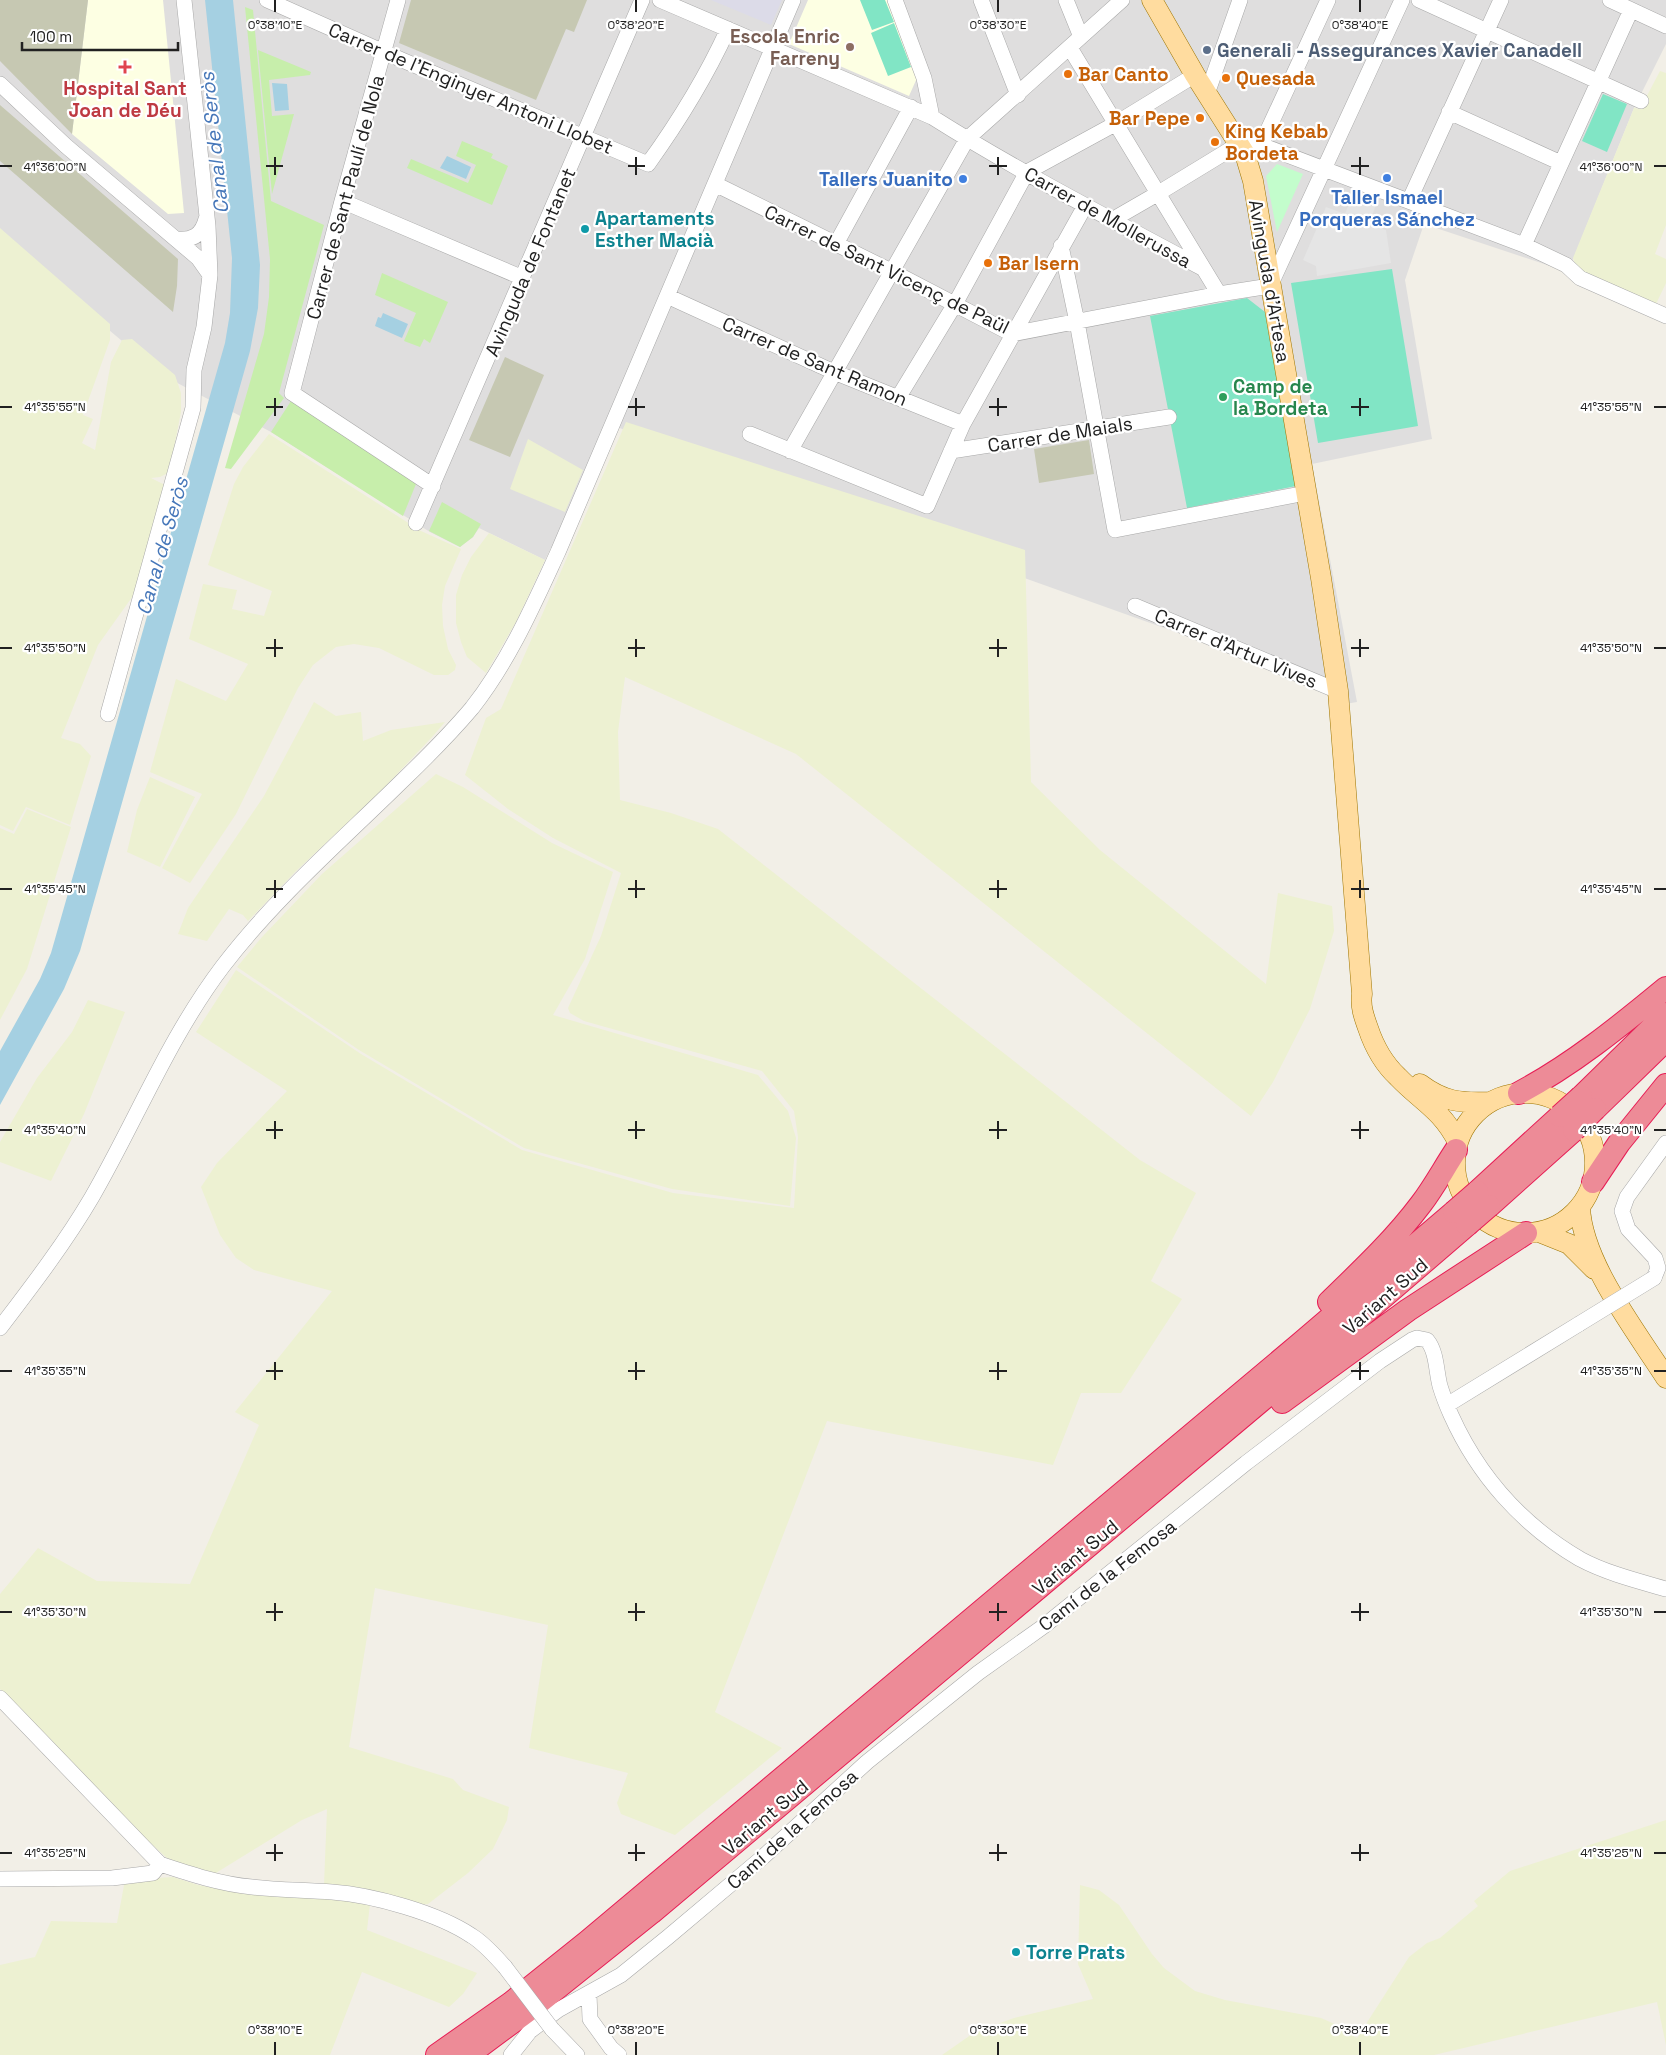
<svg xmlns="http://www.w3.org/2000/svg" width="1666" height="2055" font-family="'Space Grotesk',sans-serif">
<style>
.residential{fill:#dfdede}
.education{fill:#fdffe3}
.construction{fill:#c6c8b2}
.farmland{fill:#edf1d2}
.grass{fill:#c7eeab}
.park{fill:#c3fdcc}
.pitch{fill:#81e5c5}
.parking{fill:#e5e5e5}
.plaza{fill:#dcdbe8}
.water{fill:#a5d0e2}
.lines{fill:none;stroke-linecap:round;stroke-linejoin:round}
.minor-casing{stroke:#a8a8a8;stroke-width:16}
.major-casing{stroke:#9e7500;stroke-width:21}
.highway-casing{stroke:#e71d55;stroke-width:24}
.minor{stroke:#fff;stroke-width:15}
.major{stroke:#ffdc9f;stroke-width:20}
.highway{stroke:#ed8b97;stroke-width:22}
.minor-bridge-casing{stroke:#a8a8a8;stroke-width:16;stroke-linecap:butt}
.highway-bridge-casing{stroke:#e71d55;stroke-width:24;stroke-linecap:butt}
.minor-bridge{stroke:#fff;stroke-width:15}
.highway-bridge{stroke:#ed8b97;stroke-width:22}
.ticks{fill:none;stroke:#212121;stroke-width:2}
.education-dot{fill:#8d6e63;stroke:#fff;stroke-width:2}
.service-dot{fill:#5c6f8a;stroke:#fff;stroke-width:2}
.health-dot{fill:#e0444e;stroke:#fff;stroke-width:2}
.food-dot{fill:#e8710a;stroke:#fff;stroke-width:2}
.shop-dot{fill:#3f7fe0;stroke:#fff;stroke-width:2}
.culture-dot{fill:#0f9aa8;stroke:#fff;stroke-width:2}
.leisure-dot{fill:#2e9e5b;stroke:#fff;stroke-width:2}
.labels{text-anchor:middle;stroke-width:4.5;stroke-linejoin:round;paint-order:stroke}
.education-label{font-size:19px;font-weight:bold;fill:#785e54;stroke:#fff;text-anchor:end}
.service-label{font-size:19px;font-weight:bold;fill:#4e5e75;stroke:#fff;text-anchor:start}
.food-label{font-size:19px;font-weight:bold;fill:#c56008;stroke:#fff;text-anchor:start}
.health-label{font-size:19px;font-weight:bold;fill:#be3a42;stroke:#fff}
.street-label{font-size:19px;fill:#212121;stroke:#fff}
.shop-label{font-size:19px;font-weight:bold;fill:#366cbe;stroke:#fff;text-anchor:end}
.culture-label{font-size:19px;font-weight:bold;fill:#0d838f;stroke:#fff;text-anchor:start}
.leisure-label{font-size:19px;font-weight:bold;fill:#27864d;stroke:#fff;text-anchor:start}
.water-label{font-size:20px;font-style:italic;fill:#4677b9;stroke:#fff}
.ticks-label{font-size:12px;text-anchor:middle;fill:#212121;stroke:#fff;stroke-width:4.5;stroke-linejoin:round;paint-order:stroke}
</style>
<rect width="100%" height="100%" fill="#f2efe7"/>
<path class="residential" d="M 0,0 L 1666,0 L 1666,44 L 1634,108 L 1568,272 L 1424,224 L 1405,280 L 1432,439 L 1312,464 L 1357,702 L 1339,705 L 1338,690 L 686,457 L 613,425 L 545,560 L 479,528 L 473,537 L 460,547 L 430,532 L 271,432 L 164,376 L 0,239 Z"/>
<path class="education" d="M 88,0 L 163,0 L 184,213 L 168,214 L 72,134 Z
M 808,0 L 887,0 L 917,78 L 909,96 L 789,44 Z"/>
<path class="construction" d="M 0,0 L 88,0 L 72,134 L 0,61 Z
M 411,0 L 587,0 L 574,32 L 566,29 L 536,100 L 399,43 Z
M 0,105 L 178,259 L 177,286 L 173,312 L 0,161 Z
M 505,357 L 544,375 L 510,457 L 469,440 Z
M 1089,440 L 1094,474 L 1039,483 L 1034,449 Z"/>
<path class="farmland" d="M 1660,71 L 1666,73 L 1666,225 L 1655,254 L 1666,259 L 1666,283 L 1656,304 L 1586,276 L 1576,267 L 1573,258 L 1634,108 L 1640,109 Z
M 0,228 L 110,324 L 110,340 L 83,415 L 93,419 L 82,443 L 95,450 L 111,362 L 122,340 L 132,339 L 175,375 L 181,393 L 181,412 L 171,463 L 168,473 L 160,477 L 151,478 L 167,486 L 135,593 L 98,645 L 61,738 L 80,744 L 91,756 L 70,825 L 26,807 L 13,831 L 0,825 Z
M 626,422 L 1025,550 L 1031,782 L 1100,850 L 1266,984 L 1278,893 L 1332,906 L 1334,931 L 1310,1009 L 1273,1082 L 1251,1116 L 796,754 L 625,677 L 618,732 L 620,800 L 671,813 L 718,829 L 1140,1160 L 1196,1193 L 1151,1281 L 1182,1299 L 1121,1393 L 1081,1393 L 1053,1465 L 827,1421 L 715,1712 L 782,1748 L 675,1835 L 621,1814 L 617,1803 L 628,1773 L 529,1748 L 548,1625 L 375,1588 L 349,1747 L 453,1779 L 463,1790 L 509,1807 L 507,1820 L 493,1849 L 468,1873 L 428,1904 L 418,1905 L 324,1885 L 327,1809 L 302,1820 L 211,1876 L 167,1858 L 121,1817 L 0,1689 L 0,1594 L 38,1548 L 97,1581 L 190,1584 L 259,1425 L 235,1412 L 332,1291 L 254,1270 L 236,1258 L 220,1235 L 201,1187 L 217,1163 L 287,1091 L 196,1032 L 236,970 L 361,1054 L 522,1150 L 673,1193 L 794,1208 L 798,1137 L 794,1111 L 762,1071 L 584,1021 L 570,1013 L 568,1008 L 601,936 L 621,873 L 553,838 L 508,809 L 465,775 L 486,718 L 501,709 Z
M 269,434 L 421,531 L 461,549 L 445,586 L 442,605 L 443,626 L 448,649 L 456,665 L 455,670 L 448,675 L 434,675 L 379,648 L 354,644 L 336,647 L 313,665 L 298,688 L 236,814 L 190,883 L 162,868 L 202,794 L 150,772 L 176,679 L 226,701 L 248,664 L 189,639 L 203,584 L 237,590 L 232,609 L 264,616 L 272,591 L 208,565 L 234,484 L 243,467 Z
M 528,439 L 583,470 L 565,512 L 510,489 Z
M 489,533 L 545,560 L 516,622 L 486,673 L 467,657 L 461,642 L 456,623 L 456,595 L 462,575 L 471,557 Z
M 314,702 L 336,716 L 361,712 L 363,741 L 391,730 L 445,722 L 433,736 L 380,792 L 296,871 L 248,921 L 243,915 L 229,909 L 207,941 L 178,934 L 188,908 L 264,796 Z
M 436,774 L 463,787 L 552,843 L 613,872 L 585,959 L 553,1015 L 758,1075 L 788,1111 L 796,1138 L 790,1206 L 672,1189 L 524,1148 L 359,1050 L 237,967 L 262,937 L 322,874 Z
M 150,777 L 195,797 L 160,867 L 127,852 L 137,810 Z
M 27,809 L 71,827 L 27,969 L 0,1020 L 0,828 L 14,834 Z
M 88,1000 L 125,1012 L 84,1114 L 51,1181 L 0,1162 L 0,1142 L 37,1078 L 72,1032 Z
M 1666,1820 L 1666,2045 L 1657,2002 L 1434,2055 L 942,2055 L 975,2032 L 1014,2018 L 1093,1999 L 1078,1964 L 1080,1885 L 1099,1890 L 1119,1905 L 1152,1954 L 1164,1968 L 1195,1991 L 1225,2000 L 1321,2018 L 1337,2025 L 1357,2038 L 1409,1957 L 1427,1943 L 1440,1938 L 1478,1906 L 1474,1901 L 1510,1871 Z
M 173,1877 L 198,1885 L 240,1893 L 326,1897 L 370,1904 L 367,1930 L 477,1973 L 463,1994 L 449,2007 L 362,1972 L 330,2055 L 0,2055 L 0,1965 L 35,1957 L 51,1921 L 117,1923 L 125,1880 Z"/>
<path class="grass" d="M 245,7 L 253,10 L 271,201 L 324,225 L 279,393 L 284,398 L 231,469 L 225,468 L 264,334 L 269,297 L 270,259 Z
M 258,50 L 311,72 L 310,75 L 269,80 L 272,116 L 294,114 L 272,194 Z
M 462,141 L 493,154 L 491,158 L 508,166 L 492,205 L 407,168 L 411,159 L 468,183 L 476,165 L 456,156 Z
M 382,273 L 448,302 L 430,343 L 424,339 L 420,347 L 404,341 L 416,313 L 375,295 Z
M 291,401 L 416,484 L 403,516 L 271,432 Z
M 442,502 L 481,524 L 473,537 L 460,547 L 429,531 Z"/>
<path class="park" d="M 1277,164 L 1303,174 L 1277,232 L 1266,176 Z"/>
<path class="pitch" d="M 860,0 L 885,0 L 894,22 L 872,30 Z
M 894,23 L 911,67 L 888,76 L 871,33 Z
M 1603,94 L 1627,104 L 1607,152 L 1582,141 Z
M 1392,269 L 1418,426 L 1318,443 L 1291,283 Z
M 1247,298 L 1265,312 L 1296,486 L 1187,508 L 1150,316 Z"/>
<path class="parking" d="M 1353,193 L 1377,202 L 1369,224 L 1386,230 L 1391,263 L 1317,276 L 1316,266 L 1303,260 L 1326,207 L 1345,214 Z"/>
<path class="plaza" d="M 711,0 L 782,0 L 771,25 Z"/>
<path class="water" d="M 205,0 L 233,0 L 260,265 L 258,308 L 250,351 L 80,951 L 64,989 L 0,1105 L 0,1051 L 40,979 L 51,953 L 225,343 L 230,313 L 232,258 Z
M 272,83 L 287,84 L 289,110 L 275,111 Z
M 447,156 L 471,167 L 466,179 L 440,168 Z
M 383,313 L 408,324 L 402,338 L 375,326 L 378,317 L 381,318 Z"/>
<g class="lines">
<defs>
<path id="minor" d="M 267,0 L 402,60 L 648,164 C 679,121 706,77 728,29
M 398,0 L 342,201 L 292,393 L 433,486
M 660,0 L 932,117 C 1019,172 1111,219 1202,268
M 895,0 L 924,78 L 932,117
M 981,0 L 1018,95
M 1066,0 L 1081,37
M 1419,0 L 1641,101
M 1610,0 L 1666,26
M 1070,48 L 1219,294
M 0,84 L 66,146 L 198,258 L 210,275
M 1207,94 L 1240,0
M 1449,112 L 1561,163
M 1261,145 L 1328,0
M 715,184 L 891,271 L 1012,334 L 1219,294 L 1270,286 L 1402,0
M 342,201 L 523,278
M 1409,201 L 1501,0
M 1112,220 L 1157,194 L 1239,144 L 1261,145 L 1524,245 L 1566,265 L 1580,278 L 1666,316
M 176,239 C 192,241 202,235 206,219
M 836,244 L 911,107
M 1524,245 L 1631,10
M 1061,246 L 1077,322 L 1115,530 L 1306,493
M 667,296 L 834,372 L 963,424
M 898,398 L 955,304 L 1027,172 L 1115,124 L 1195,75
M 750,434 L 927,506 L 963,424 L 1085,206
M 790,451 L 967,139 L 1122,0
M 951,451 L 1169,417
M 416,523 L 642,0
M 1135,606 L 1338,691
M 108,714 L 193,408 L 194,370 L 204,327 L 210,275 L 208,226 L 184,0
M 1654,1278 L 1658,1268 L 1655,1258 L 1628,1229 L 1622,1211 L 1627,1197 L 1666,1143
M 0,1328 C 32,1286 65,1243 92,1197 C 136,1121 169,1037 223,966 C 275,898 341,841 401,782 C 426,758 450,734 472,708 C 509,661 533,606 558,552 L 793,0
M 1447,1405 L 1579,1324
M 0,1698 L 160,1864 C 190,1874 220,1884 252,1887 C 278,1890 305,1890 332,1892 C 373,1895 438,1913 472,1936 C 485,1944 495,1956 505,1967
M 0,1879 L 112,1878 L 153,1873 L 160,1864
M 589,1994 L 590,2019 L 611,2048 L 619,2055
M 552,2029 L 577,2055
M 511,2055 L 530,2031 L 558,2010 L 621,1975 L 668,1937 L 763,1857 L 867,1762 L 978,1673 L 1044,1626 L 1246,1463 L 1380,1361 L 1412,1340 L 1417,1338 L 1427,1340 C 1437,1352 1436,1371 1440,1386 C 1443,1396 1447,1406 1451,1415 C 1478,1475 1522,1525 1580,1559 C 1606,1573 1638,1581 1666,1589"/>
<path id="major" d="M 1152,0 L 1195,75 L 1245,154 L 1253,181 L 1321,578 L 1338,691 L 1362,994 C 1360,1006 1364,1017 1368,1028 C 1374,1046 1384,1064 1398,1077 C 1422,1102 1441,1109 1458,1142
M 1420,1084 C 1444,1102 1460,1103 1489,1102
M1455 1163a70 70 0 1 1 140 0a70 70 0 1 1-140 0Z
M 1580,1207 C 1582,1262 1636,1331 1666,1378
M 1539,1232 L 1569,1244 L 1594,1269"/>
<path id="highway" d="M 1519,1093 C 1572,1065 1620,1026 1666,988
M 1581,1097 L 1666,1014
M 1595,1109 L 1666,1040
M 1593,1182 L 1619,1143 L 1666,1085
M 1477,1192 L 1560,1116
M 1489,1206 L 1574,1130
M 1329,1302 C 1361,1271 1394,1240 1421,1204 C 1434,1187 1444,1168 1456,1150
M 1282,1402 L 1408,1310 L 1526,1233
M 437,2055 L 511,2003 L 587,1942 L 1301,1343 L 1454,1212
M 468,2055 L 541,2001 L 651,1913 L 1325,1347 L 1467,1225"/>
</defs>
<use href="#minor" class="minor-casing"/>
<use href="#major" class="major-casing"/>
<use href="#highway" class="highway-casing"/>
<use href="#minor" class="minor"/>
<use href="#major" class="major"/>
<use href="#highway" class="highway"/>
<defs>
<path id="minor-bridge" d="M 1579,1324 L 1654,1278
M 505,1967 L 552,2029"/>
<path id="highway-bridge" d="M 1560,1116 L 1581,1097
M 1574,1130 L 1595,1109
M 1454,1212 L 1477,1192
M 1467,1225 L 1489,1206"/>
</defs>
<use href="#minor-bridge" class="minor-bridge-casing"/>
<use href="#highway-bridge" class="highway-bridge-casing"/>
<use href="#minor-bridge" class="minor-bridge"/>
<use href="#highway-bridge" class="highway-bridge"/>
</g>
<path class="ticks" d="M 275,0 L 275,12M 636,0 L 636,12M 998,0 L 998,12M 1360,0 L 1360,12M 275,157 L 275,175M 636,157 L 636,175M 998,157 L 998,175M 1360,157 L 1360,175M 0,166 L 12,166M 266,166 L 283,166M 628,166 L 645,166M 989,166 L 1007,166M 1351,166 L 1369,166M 1654,166 L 1666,166M 275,398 L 275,416M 636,398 L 636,416M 998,398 L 998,416M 1360,398 L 1360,416M 0,407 L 12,407M 266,407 L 283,407M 628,407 L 645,407M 989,407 L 1007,407M 1351,407 L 1369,407M 1654,407 L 1666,407M 275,639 L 275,657M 636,639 L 636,657M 998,639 L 998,657M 1360,639 L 1360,657M 0,648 L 12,648M 266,648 L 283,648M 628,648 L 645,648M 989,648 L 1007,648M 1351,648 L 1369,648M 1654,648 L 1666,648M 275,880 L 275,898M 636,880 L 636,898M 998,880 L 998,898M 1360,880 L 1360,898M 0,889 L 12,889M 266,889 L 283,889M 628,889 L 645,889M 989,889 L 1007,889M 1351,889 L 1369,889M 1654,889 L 1666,889M 275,1121 L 275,1139M 636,1121 L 636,1139M 998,1121 L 998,1139M 1360,1121 L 1360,1139M 0,1130 L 12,1130M 266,1130 L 283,1130M 628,1130 L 645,1130M 989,1130 L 1007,1130M 1351,1130 L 1369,1130M 1654,1130 L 1666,1130M 275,1362 L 275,1380M 636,1362 L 636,1380M 998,1362 L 998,1380M 1360,1362 L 1360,1380M 0,1371 L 12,1371M 266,1371 L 283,1371M 628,1371 L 645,1371M 989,1371 L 1007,1371M 1351,1371 L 1369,1371M 1654,1371 L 1666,1371M 275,1603 L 275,1621M 636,1603 L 636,1621M 998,1603 L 998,1621M 1360,1603 L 1360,1621M 0,1612 L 12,1612M 266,1612 L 283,1612M 628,1612 L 645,1612M 989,1612 L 1007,1612M 1351,1612 L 1369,1612M 1654,1612 L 1666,1612M 275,1844 L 275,1861M 636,1844 L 636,1861M 998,1844 L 998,1861M 1360,1844 L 1360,1861M 0,1853 L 12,1853M 266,1853 L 283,1853M 628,1853 L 645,1853M 989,1853 L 1007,1853M 1351,1853 L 1369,1853M 1654,1853 L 1666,1853M 275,2042 L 275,2055M 636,2042 L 636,2055M 998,2042 L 998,2055M 1360,2042 L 1360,2055"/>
<circle class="education-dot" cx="850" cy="47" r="5"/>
<circle class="service-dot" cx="1207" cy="50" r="5"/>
<path class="health-dot" d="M122.5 59.5h5v5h5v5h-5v5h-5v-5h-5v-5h5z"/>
<g class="food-dot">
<circle cx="1068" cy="74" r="5"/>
<circle cx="1226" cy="78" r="5"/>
<circle cx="1200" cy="118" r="5"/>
<circle cx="1215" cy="142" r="5"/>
<circle cx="988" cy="263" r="5"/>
</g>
<g class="shop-dot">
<circle cx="1387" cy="178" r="5"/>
<circle cx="963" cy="179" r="5"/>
</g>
<g class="culture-dot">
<circle cx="585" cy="229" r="5"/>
<circle cx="1016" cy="1952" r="5"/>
</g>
<circle class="leisure-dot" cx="1223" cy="397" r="5"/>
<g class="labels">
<g class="education-label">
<text x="840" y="43">Escola Enric<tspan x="840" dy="22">Farreny</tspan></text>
</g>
<g class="service-label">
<text x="1217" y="57">Generali - Assegurances Xavier Canadell</text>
</g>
<g class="food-label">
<text x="1078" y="81">Bar Canto</text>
<text x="1236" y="85">Quesada</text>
<text x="1190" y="125" text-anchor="end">Bar Pepe</text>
<text x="1225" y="138">King Kebab<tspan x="1225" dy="22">Bordeta</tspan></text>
<text x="998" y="270">Bar Isern</text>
</g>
<g class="health-label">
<text x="125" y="95">Hospital Sant<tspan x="125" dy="22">Joan de Déu</tspan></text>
</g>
<g class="street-label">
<text transform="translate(471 88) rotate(23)" y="7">Carrer de l'Enginyer Antoni Llobet</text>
<text transform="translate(345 197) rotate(-75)" y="7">Carrer de Sant Paulí de Nola</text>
<text transform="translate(1108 217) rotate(29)" y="7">Carrer de Mollerussa</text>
<text transform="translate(530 262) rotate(-67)" y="7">Avinguda de Fontanet</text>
<text transform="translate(887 269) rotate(26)" y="7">Carrer de Sant Vicenç de Paül</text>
<text transform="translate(1270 281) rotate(80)" y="7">Avinguda d'Artesa</text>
<text transform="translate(815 361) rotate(23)" y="7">Carrer de Sant Ramon</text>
<text transform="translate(1060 434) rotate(-9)" y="7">Carrer de Maials</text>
<text transform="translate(1236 648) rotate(23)" y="7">Carrer d'Artur Vives</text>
<text transform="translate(1385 1296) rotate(-41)" y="7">Variant Sud</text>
<text transform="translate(1075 1557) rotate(-40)" y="7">Variant Sud</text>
<text transform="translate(1107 1575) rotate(-38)" y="7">Camí de la Femosa</text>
<text transform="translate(765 1817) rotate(-40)" y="7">Variant Sud</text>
<text transform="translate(792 1829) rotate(-42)" y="7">Camí de la Femosa</text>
</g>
<g class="shop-label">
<text x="953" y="186">Tallers Juanito</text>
<text x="1387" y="204" text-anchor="middle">Taller Ismael<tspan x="1387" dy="22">Porqueras Sánchez</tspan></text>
</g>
<g class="culture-label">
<text x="595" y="225">Apartaments<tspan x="595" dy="22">Esther Macià</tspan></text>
<text x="1026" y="1959">Torre Prats</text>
</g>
<g class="leisure-label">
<text x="1233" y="393">Camp de<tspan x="1233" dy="22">la Bordeta</tspan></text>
</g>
<g class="water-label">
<text transform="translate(214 143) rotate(-96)" y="7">Canal de Seròs</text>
<text transform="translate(162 546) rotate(-74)" y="7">Canal de Seròs</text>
</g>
</g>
<g class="ticks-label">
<text x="275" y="29">0°38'10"E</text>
<text x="636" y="29">0°38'20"E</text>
<text x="998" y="29">0°38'30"E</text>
<text x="1360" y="29">0°38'40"E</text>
<text x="55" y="171">41°36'00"N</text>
<text x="1611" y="171">41°36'00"N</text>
<text x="55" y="411">41°35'55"N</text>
<text x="1611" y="411">41°35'55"N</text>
<text x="55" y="652">41°35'50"N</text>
<text x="1611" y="652">41°35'50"N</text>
<text x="55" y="893">41°35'45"N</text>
<text x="1611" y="893">41°35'45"N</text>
<text x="55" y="1134">41°35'40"N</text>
<text x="1611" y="1134">41°35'40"N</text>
<text x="55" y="1375">41°35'35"N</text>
<text x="1611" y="1375">41°35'35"N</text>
<text x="55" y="1616">41°35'30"N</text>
<text x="1611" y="1616">41°35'30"N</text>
<text x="55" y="1857">41°35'25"N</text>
<text x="1611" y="1857">41°35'25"N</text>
<text x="275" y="2034">0°38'10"E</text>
<text x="636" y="2034">0°38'20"E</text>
<text x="998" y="2034">0°38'30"E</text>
<text x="1360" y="2034">0°38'40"E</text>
</g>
<path d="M22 42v8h156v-8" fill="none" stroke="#212121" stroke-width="2.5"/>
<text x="30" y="42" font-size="15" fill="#212121" stroke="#ffffff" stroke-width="4" paint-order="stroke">100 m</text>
</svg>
